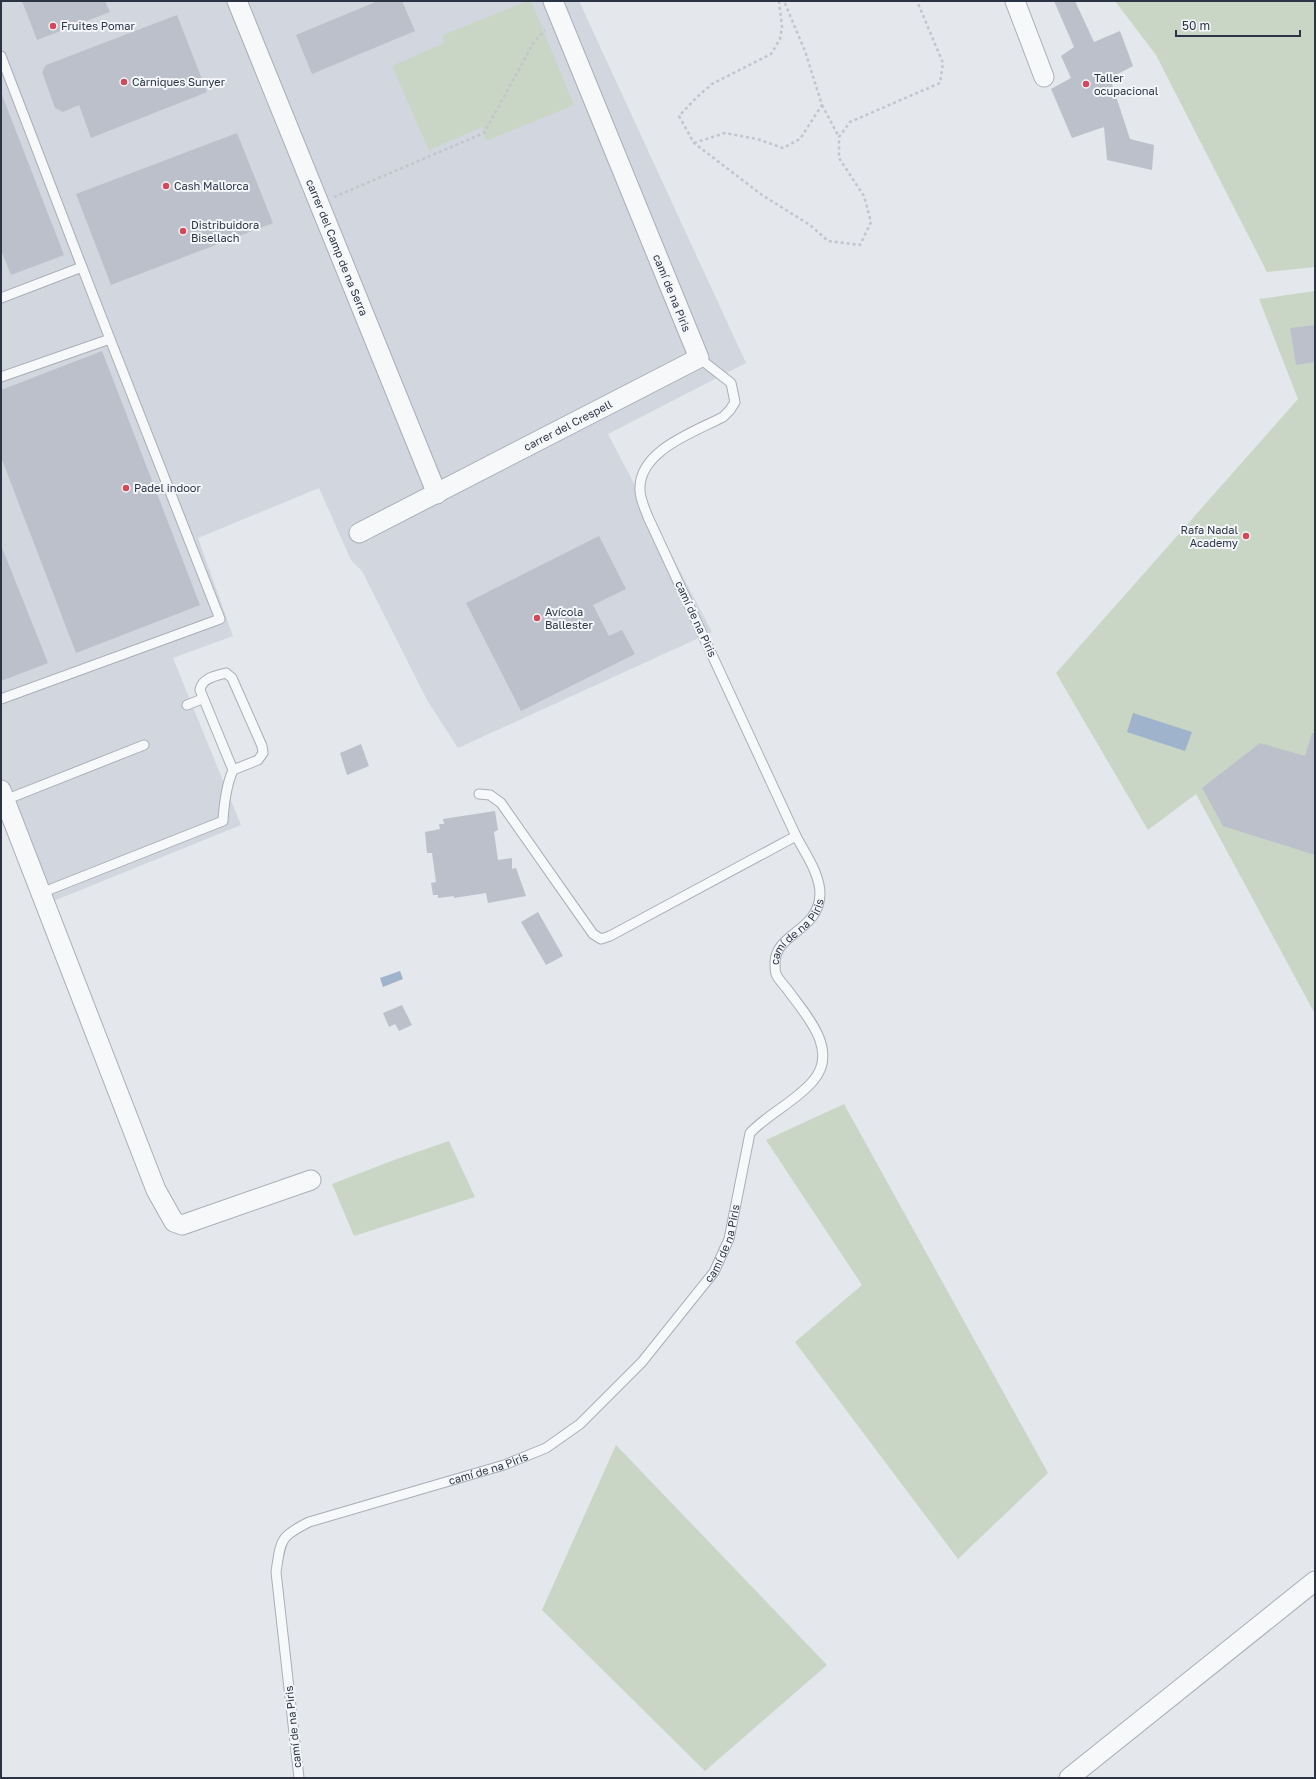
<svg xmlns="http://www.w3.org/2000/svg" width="1316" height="1779" font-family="'Golos Text',sans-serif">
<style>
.built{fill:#d2d6de}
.green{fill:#c9d6c5}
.water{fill:#9fb4cc}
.building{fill:#bbc0ca}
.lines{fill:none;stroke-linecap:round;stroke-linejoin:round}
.service-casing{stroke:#a9aeb7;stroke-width:11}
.minor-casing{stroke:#a9aeb7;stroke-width:21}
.path{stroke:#c2c5cb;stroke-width:2.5;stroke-dasharray:3 3;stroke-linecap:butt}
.service{stroke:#f7f8fa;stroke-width:9}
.minor{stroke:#f7f8fa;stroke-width:19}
.poi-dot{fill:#d1495b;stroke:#f4f6f9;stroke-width:1.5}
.labels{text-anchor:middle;stroke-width:4;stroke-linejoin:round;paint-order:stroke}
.poi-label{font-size:11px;fill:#2b3445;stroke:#f4f6f9;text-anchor:start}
.street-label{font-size:11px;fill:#2b3445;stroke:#f4f6f9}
</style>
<rect width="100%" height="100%" fill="#e4e7ec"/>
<path class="built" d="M 1,1 L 579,1 L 746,363 L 608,434 L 712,632 L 458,748 L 427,700 L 362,571 L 351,560 L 319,488 L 198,538 L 233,636 L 173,658 L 241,825 L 56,900 L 45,907 L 1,802 Z"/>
<path class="green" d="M 527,1 L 531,1 L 574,105 L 486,141 L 482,127 L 429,150 L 392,66 L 444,43 L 443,35 Z
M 1115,1 L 1315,1 L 1315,267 L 1267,272 L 1156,55 Z
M 1315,291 L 1315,1014 L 1196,794 L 1148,830 L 1056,673 L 1298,399 L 1259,299 Z
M 844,1104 L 1048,1473 L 958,1559 L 795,1342 L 862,1285 L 766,1140 Z
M 449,1141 L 475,1197 L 354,1236 L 332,1184 L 394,1160 Z
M 616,1445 L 827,1665 L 705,1771 L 542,1610 Z"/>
<path class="water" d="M 1133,713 L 1192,732 L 1185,751 L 1127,732 Z
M 400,971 L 403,979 L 383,987 L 380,978 Z"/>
<path class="building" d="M 22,1 L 105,1 L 110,12 L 37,40 Z
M 378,1 L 402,1 L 415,31 L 312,74 L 296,35 Z
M 1054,1 L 1075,1 L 1094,42 L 1120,31 L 1133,66 L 1110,78 L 1130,139 L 1154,145 L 1152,170 L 1107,160 L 1104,127 L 1072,138 L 1051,89 L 1071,78 L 1061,56 L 1074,47 Z
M 177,15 L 207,92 L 91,138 L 79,105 L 63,112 L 55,108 L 42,72 L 46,65 Z
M 2,95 L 64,255 L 11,275 L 1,250 Z
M 237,133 L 273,223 L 111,285 L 76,194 Z
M 1315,325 L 1315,362 L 1296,365 L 1290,328 Z
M 102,351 L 200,605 L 76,653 L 1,457 L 1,390 Z
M 599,536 L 626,589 L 593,605 L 609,636 L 622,630 L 635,654 L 521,711 L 466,603 Z
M 1,545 L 48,663 L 1,681 Z
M 1312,733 L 1315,733 L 1315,855 L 1223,826 L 1202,788 L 1260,743 L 1305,756 Z
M 361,744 L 369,766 L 347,775 L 340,753 Z
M 495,811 L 498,830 L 494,832 L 498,860 L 512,858 L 512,869 L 516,868 L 526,896 L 488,903 L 486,893 L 454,898 L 454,896 L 438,898 L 438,895 L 433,895 L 431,883 L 436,882 L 432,853 L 427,853 L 425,832 L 440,829 L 439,824 L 444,824 L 443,819 Z
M 538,912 L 563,956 L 546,965 L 521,922 Z
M 402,1005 L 412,1025 L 399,1031 L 395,1024 L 389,1027 L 383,1013 Z"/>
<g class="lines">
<defs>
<g id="service">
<path d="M 1,56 L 82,267 L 1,298"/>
<path d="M 1,377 L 110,339 L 82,267"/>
<path d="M 1,699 L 220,619 L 110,339"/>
<path d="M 187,705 L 202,699"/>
<path d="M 479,794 L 490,795 L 501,803 L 593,934 L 601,939 L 610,936 L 796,836"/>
<path d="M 5,800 L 144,745"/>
<path d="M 41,893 L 223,821 C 224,803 226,786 233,770 L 258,760 L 263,753 L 262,746 L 232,678 L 226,673 C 215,676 202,678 200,690 L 233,770"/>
<path id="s1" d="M 299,1778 L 276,1572 C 281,1540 279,1537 309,1522 L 504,1465 L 546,1448 L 580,1424 L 642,1362 L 714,1272 L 729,1239 L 750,1133 C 769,1113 795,1102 813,1081 C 840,1050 805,1014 787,989 C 783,984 778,979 776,974 C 775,971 775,965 775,962 C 776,933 819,931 820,894 C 820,874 805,853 796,836 L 648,517 C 645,509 640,499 640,490 C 638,451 694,432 723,417 L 730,410 L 735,402 L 731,383 L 699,358"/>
</g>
<g id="minor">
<path id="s2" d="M 237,1 L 437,494"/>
<path d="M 1015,1 L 1044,77"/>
<path id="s3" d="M 359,533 L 699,358 L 553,1"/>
<path d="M 1,790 L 156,1190 L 174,1222 L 182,1225 L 311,1180"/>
<path d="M 1069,1778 L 1315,1581"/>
</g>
</defs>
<use href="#service" class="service-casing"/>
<use href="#minor" class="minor-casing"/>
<path class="path" d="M 779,1 L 782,27 L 780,39 L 771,54 L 712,84 L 697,97 L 679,116 L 694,143 L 762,195 L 810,225 L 828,241 L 860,245 L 871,222 L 864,196 L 839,158 L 839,137 L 850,122 L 940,83 L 943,63 L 917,1
M 822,105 L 839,137
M 694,143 L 725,133 L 757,139 L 783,148 L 800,139 L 822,105 L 805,51 L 784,1
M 334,197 L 484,133 L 534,42 L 545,30"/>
<use href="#service" class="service"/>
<use href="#minor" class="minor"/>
</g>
<g class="poi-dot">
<circle cx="53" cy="26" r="4"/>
<circle cx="124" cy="82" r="4"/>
<circle cx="1086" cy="84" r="4"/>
<circle cx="166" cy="186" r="4"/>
<circle cx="183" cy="231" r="4"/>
<circle cx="126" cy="488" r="4"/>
<circle cx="1246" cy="536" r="4"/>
<circle cx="537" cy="618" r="4"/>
</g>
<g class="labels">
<g class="poi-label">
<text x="61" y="30">Fruites Pomar</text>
<text x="1094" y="82">Taller<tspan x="1094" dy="13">ocupacional</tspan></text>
<text x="132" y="86">Càrniques Sunyer</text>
<text x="174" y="190">Cash Mallorca</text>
<text x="191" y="229">Distribuidora<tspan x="191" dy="13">Bisellach</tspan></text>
<text x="134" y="492">Padel indoor</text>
<text x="1238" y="534" text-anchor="end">Rafa Nadal<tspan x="1238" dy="13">Academy</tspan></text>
<text x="545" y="616">Avícola<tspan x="545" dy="13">Ballester</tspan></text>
</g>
<g class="street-label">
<text dy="4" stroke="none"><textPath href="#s2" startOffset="266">carrer del Camp de na Serra</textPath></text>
<text transform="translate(672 293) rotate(68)" y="4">camí de na Piris</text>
<text dy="4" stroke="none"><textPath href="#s3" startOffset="235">carrer del Crespell</textPath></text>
<text transform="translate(696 619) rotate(65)" y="4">camí de na Piris</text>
<text dy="4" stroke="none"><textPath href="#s1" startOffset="1165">camí de na Piris</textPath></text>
<text dy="4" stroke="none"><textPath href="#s1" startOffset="795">camí de na Piris</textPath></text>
<text dy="4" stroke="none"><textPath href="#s1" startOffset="459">camí de na Piris</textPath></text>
<text transform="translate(293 1727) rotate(-96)" y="4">camí de na Piris</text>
</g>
</g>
<rect width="1316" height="1779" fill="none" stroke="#2b3445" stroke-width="4"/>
<path d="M1176 30v6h124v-6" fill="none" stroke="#2b3445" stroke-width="2"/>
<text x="1182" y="30" font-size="12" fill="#2b3445" stroke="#f4f6f9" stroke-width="3" paint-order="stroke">50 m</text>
</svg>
